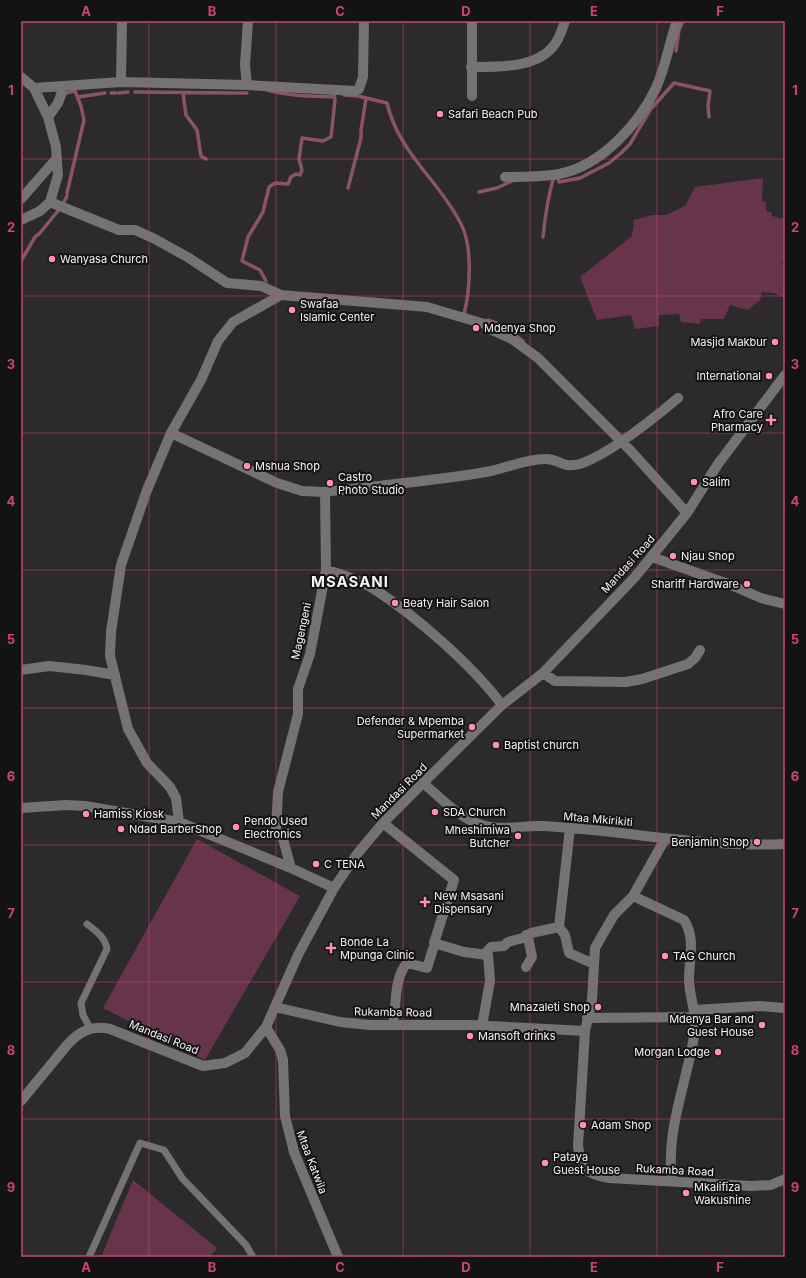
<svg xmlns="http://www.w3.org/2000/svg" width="806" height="1278" font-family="Inter,sans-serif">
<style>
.green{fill:#67354b}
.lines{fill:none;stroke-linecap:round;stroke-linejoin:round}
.stream{stroke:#8a536a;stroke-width:3.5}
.lane{stroke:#747273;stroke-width:7}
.street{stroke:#747273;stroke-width:10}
.grid{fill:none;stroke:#cc4479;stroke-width:1;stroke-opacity:0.55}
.poi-dot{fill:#fd8ebe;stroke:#141313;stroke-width:1.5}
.labels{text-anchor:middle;stroke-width:4;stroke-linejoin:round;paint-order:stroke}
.poi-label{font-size:11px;fill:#f5f2f3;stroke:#141313;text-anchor:start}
.street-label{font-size:11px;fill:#f5f2f3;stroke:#141313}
.district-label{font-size:15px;font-weight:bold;letter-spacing:1px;fill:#f5f2f3;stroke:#141313}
.neatline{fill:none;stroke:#cc4479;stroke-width:1.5}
.grid-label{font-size:13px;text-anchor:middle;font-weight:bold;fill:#cc4479}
</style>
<rect width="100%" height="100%" fill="#2d2a2b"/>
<path class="green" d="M 763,178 L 762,201 L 766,202 L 766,211 L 771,212 L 772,216 L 785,219 L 785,255 L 782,262 L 785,266 L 785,298 L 774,293 L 762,292 L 760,300 L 748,310 L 730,305 L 724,319 L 702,319 L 699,324 L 681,322 L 679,314 L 659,315 L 659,326 L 635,329 L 631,315 L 597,320 L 580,277 L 632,236 L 634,220 L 652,215 L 666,215 L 685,206 L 695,187 Z
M 197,839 L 300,896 L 205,1060 L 103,1008 Z
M 133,1180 L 217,1248 L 210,1257 L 101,1257 Z"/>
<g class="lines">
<path class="stream" d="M 676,51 L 679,30 L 683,21
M 267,90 C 288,96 312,96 334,97 L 334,93 L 336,93
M 135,92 L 234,93
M 66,93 L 75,91 L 81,106 L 84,120 L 67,193
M 111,93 L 116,93
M 119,93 L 128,92
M 183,93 L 186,115 L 197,130 L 201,156 L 206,159
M 236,93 L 247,93
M 344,95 L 358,96 L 387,103 C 399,154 439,180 461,224 C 473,246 470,291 464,314 L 466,315
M 78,97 L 105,93
M 558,177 L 559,182 L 580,178 L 609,163 L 621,153 L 630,144 L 650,110 L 674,83 L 710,91 L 708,106 L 709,117
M 348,188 L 361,138 L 361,130 L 366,99
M 479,192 L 497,188 L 512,181
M 543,237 C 545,216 548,197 554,176
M 21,261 L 35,237 L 39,234 L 62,206 L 67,196
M 266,281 L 260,270 L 242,261 L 248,237 L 263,212 L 269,187 L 275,183 L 288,184 L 291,177 L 296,174 L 300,175 L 302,170 L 299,159 L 302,138 L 323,141 L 331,137 L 335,100 L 334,94
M 488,320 L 504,326 L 523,341"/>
<path class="lane" d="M 87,924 C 96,931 105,937 107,949 L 81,1003 L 83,1015 L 90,1028
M 89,1257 L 140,1143 L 164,1150 L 182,1178 L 246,1245 L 253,1257"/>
<path class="street" d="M 472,21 L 472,96
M 471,67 C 499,67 543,69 558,39 C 561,33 563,27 565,21
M 21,77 L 34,88 L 48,117 L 56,147 L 58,175 L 50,202 L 40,211 L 21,220
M 121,82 L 122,21
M 247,85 L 245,65 L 248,21
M 34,88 L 121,82 L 247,85 L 355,91 L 359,89 L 363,77 L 364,21
M 48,117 L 58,103 L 64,86
M 505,177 C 523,177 542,177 559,174 C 601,166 639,124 656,88 C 666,66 669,43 677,21
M 21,199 L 57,158
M 50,202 L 119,230 L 135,230 L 155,239 L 189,258 L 227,283 L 261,286 L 281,295
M 171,433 L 277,483 L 302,491 L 325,492 C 380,485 437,481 491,471 C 509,467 527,459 545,459 C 559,458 561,469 580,464 C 610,454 653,419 678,398
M 652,557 L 731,585 L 761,598 L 785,604
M 326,570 C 343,574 359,580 374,589 C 416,616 472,665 502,705
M 21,670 L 49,666 L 86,670 L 115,675
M 543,673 L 555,681 L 626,682 L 642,679 L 688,664 L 695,658 L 700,650
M 423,783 C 440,797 458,817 479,824 C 499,832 522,825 543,826 C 624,830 704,848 785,844
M 21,808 L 66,805 L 85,806 L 179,822
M 383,823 L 454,880 L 434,943 L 464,952 L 488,955 L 490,981 L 482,1026
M 570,828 L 559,927 L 565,935 L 569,953 L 594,964
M 665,839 L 633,896 L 614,915 L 595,948 L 592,1000 L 585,1031 L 578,1146 C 581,1169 585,1174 609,1178 L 751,1186 L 771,1185 L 785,1179
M 291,868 L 283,839 L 276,830 L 278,792 L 298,714 L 298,689 L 310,654 L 326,570 L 325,492
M 334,888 L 291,868 L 179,822 L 176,798 L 170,787 L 147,763 L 128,729 L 110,656 L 111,632 L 121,565 L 147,490 L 171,433 L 201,380 L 218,341 L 233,322 L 281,295 L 427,307 L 488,325 L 492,330 L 512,339 L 538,358 L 631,451 L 687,513
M 633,896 L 684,920 C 696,939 689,958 689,979 C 689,997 697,1012 695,1030 C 688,1080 665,1130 672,1181
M 526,935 L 528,937 L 532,957 L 526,967
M 484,955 L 491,947 L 504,946 L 508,942 L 523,938 L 531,933 L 559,927
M 275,1007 L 340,1022 L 370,1025 L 471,1025 L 585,1031
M 695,1010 L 759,1006 L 785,1008
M 587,1018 L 695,1017
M 393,1025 C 397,1005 393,980 407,963 L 427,968 L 433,949
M 266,1027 L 280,1050 L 283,1060 L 285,1116 L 294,1152 L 338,1257
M 21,1101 L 67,1045 C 80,1031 91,1025 110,1029 L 203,1066 L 225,1063 L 245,1053 L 266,1027 L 298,955 L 334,888 L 357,854 L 383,823 L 423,783 L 502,705 L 543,673 L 635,577 L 687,513 L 718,464 L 785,375"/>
</g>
<path class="grid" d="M 149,21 L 149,1257M 276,21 L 276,1257M 403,21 L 403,1257M 530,21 L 530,1257M 657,21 L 657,1257M 21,159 L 785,159M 21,296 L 785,296M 21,433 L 785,433M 21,570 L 785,570M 21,708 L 785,708M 21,845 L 785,845M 21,982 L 785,982M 21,1119 L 785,1119"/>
<g class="poi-dot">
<circle cx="440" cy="114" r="4"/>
<circle cx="52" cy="259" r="4"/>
<circle cx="292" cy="310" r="4"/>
<circle cx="476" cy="328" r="4"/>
<circle cx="775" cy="342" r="4"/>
<circle cx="769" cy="376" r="4"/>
<path d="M769 414h4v4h4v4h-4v4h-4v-4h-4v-4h4z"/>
<circle cx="247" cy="466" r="4"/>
<circle cx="694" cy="482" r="4"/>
<circle cx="330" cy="483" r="4"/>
<circle cx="673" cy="556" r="4"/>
<circle cx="747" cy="584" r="4"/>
<circle cx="395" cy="603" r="4"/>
<circle cx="472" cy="727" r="4"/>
<circle cx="496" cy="745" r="4"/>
<circle cx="435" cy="812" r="4"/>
<circle cx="86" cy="814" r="4"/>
<circle cx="236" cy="827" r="4"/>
<circle cx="121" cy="829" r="4"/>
<circle cx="518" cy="836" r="4"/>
<circle cx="757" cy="842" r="4"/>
<circle cx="316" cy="864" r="4"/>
<path d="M423 896h4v4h4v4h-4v4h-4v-4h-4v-4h4z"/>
<path d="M329 942h4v4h4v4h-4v4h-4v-4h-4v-4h4z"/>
<circle cx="665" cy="956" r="4"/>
<circle cx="598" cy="1007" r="4"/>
<circle cx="762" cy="1025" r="4"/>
<circle cx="470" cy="1036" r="4"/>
<circle cx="718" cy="1052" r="4"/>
<circle cx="583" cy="1125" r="4"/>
<circle cx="545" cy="1163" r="4"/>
<circle cx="686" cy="1193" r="4"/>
</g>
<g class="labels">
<g class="poi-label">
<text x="448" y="118">Safari Beach Pub</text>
<text x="60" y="263">Wanyasa Church</text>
<text x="300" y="308">Swafaa<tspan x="300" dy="13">Islamic Center</tspan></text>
<text x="484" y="332">Mdenya Shop</text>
<text x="767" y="346" text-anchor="end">Masjid Makbur</text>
<text x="761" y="380" text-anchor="end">International</text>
<text x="763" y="418" text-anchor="end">Afro Care<tspan x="763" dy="13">Pharmacy</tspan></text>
<text x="255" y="470">Mshua Shop</text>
<text x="338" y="481">Castro<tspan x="338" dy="13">Photo Studio</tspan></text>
<text x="702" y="486">Salim</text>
<text x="681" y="560">Njau Shop</text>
<text x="739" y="588" text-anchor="end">Shariff Hardware</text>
<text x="403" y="607">Beaty Hair Salon</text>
<text x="464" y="725" text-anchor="end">Defender &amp; Mpemba<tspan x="464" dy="13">Supermarket</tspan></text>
<text x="504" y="749">Baptist church</text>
<text x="443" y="816">SDA Church</text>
<text x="94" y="818">Hamiss Kiosk</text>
<text x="244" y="825">Pendo Used<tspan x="244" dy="13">Electronics</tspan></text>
<text x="129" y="833">Ndad BarberShop</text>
<text x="510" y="834" text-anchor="end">Mheshimiwa<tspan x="510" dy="13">Butcher</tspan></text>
<text x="749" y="846" text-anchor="end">Benjamin Shop</text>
<text x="324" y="868">C TENA</text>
<text x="434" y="900">New Msasani<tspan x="434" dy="13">Dispensary</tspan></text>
<text x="340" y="946">Bonde La<tspan x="340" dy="13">Mpunga Clinic</tspan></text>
<text x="673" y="960">TAG Church</text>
<text x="590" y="1011" text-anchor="end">Mnazaleti Shop</text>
<text x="754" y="1023" text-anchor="end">Mdenya Bar and<tspan x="754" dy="13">Guest House</tspan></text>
<text x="478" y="1040">Mansoft drinks</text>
<text x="710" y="1056" text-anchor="end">Morgan Lodge</text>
<text x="591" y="1129">Adam Shop</text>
<text x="553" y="1161">Pataya<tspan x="553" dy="13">Guest House</tspan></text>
<text x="694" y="1191">Mkalifiza<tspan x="694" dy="13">Wakushine</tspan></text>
</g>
<g class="street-label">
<text transform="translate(628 564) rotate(-48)" y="4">Mandasi Road</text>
<text transform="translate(301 631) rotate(-78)" y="4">Magengeni</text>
<text transform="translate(399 791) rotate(-45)" y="4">Mandasi Road</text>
<text transform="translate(598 819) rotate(5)" y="4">Mtaa Mkirikiti</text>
<text transform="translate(393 1012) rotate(1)" y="4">Rukamba Road</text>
<text transform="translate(164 1037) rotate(22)" y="4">Mandasi Road</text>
<text transform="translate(312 1162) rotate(69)" y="4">Mtaa Katwila</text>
<text transform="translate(675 1170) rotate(3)" y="4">Rukamba Road</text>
</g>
<g class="district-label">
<text x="350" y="587">MSASANI</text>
</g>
</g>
<rect width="806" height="1278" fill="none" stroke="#141313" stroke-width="44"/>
<rect x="22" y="22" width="762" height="1234" class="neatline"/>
<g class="grid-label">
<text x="86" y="16">A</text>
<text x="212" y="16">B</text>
<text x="340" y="16">C</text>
<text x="466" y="16">D</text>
<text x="594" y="16">E</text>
<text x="720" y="16">F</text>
<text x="11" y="95">1</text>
<text x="795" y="95">1</text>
<text x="11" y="232">2</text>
<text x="795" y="232">2</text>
<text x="11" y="369">3</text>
<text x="795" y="369">3</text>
<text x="11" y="506">4</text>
<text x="795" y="506">4</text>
<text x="11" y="644">5</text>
<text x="795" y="644">5</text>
<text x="11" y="781">6</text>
<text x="795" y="781">6</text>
<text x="11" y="918">7</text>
<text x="795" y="918">7</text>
<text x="11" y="1055">8</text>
<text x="795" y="1055">8</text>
<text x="11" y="1192">9</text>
<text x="795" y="1192">9</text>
<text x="86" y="1272">A</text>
<text x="212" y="1272">B</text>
<text x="340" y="1272">C</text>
<text x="466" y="1272">D</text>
<text x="594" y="1272">E</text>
<text x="720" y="1272">F</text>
</g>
</svg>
